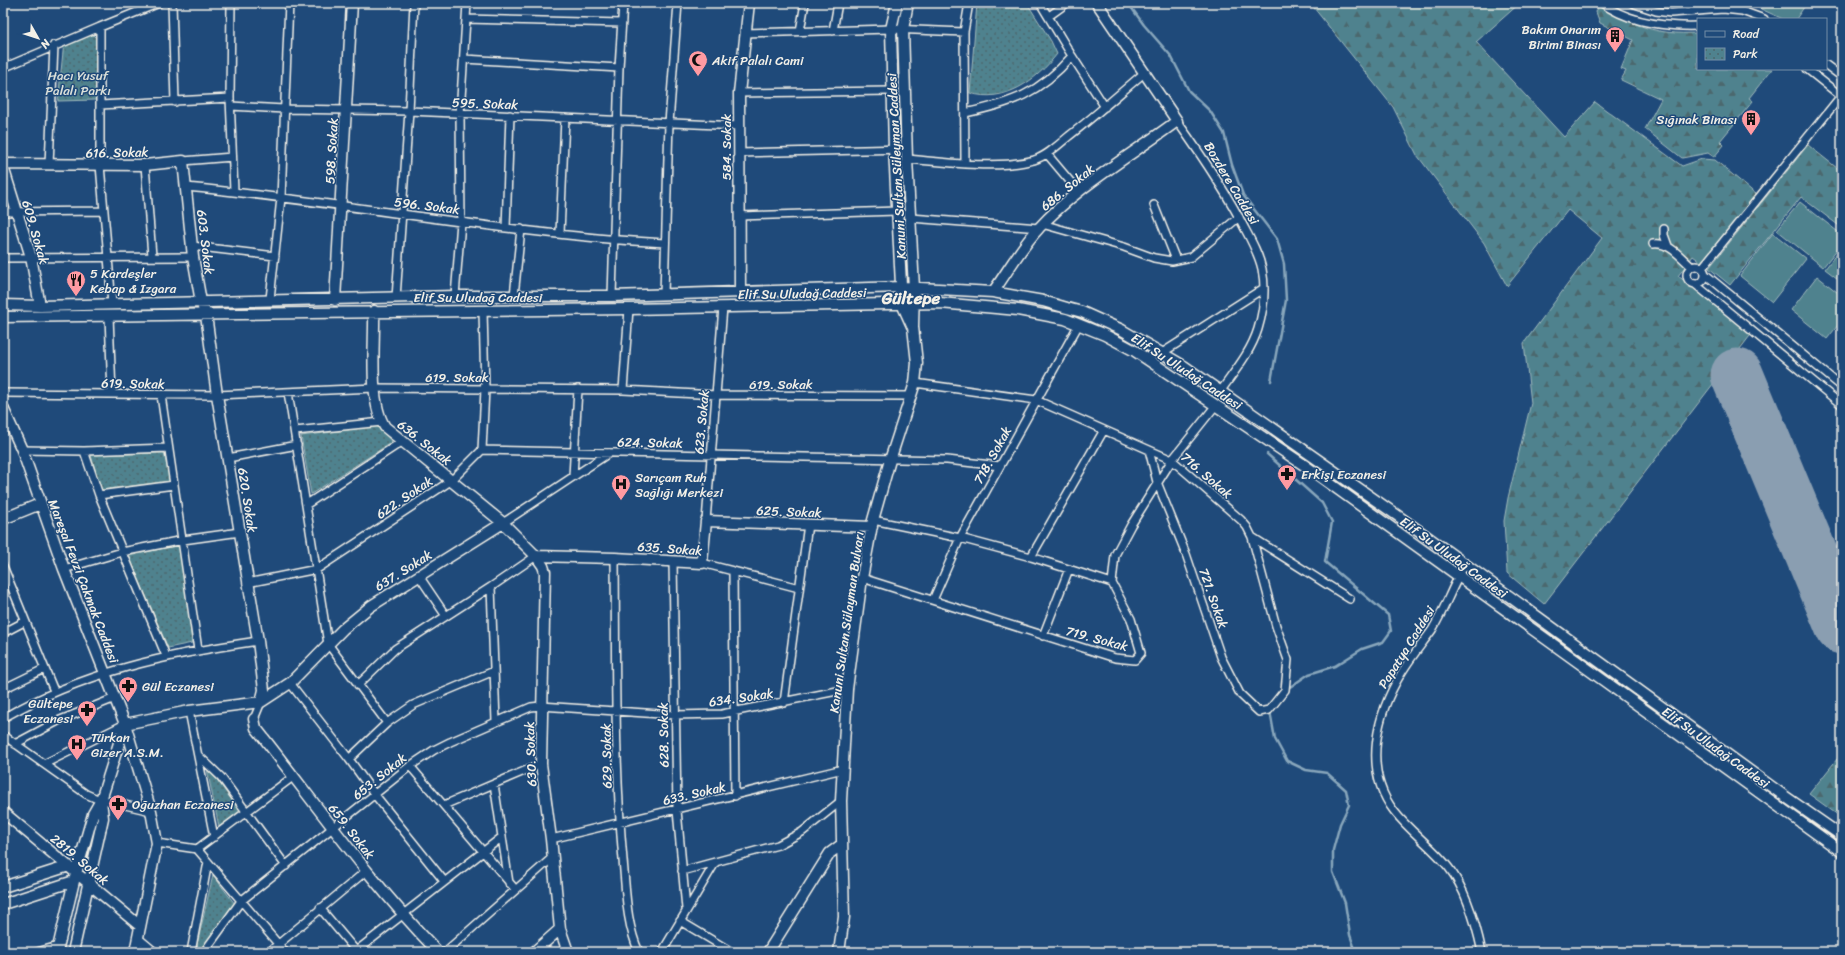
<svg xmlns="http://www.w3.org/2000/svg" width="1845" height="955" font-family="Sriracha,sans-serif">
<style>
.grass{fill:#4f828e;stroke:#a2babb}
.forest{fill:url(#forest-firs);stroke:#a2babb}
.park{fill:url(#park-dots);stroke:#a2babb}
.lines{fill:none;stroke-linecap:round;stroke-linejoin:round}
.stream{stroke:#89a7bc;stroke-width:2.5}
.runway{stroke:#8a9eb1;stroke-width:53}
.street-casing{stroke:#f4f1e8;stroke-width:10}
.secondary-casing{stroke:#f4f1e8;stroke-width:13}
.street{stroke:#1f4a7a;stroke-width:7}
.secondary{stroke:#1f4a7a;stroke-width:10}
.labels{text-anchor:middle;stroke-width:3;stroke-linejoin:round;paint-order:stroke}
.poi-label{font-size:13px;fill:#f4f1e8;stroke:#1f4a7a;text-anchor:start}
.park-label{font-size:13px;fill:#dbe0da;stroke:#1f4a7a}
.street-label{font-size:13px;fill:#f4f1e8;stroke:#1f4a7a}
.district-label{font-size:17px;font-weight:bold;fill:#f4f1e8;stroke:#1f4a7a}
</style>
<defs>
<pattern id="forest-firs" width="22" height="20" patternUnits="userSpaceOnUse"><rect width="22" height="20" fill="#4f828e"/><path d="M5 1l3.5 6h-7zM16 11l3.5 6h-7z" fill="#4c686e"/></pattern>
<pattern id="park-dots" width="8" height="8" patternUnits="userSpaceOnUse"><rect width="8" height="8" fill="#4f828e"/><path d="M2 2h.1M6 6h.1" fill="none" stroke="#4c686e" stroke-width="1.8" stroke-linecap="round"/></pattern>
</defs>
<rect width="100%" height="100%" fill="#1f4a7a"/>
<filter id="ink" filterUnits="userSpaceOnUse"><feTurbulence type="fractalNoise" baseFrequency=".025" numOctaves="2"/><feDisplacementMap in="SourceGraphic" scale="8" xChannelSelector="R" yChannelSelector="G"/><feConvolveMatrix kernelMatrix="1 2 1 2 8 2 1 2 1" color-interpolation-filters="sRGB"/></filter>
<g filter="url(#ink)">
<path class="grass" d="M 1736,3 L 1806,3 L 1806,4 L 1796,19 L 1783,19 L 1752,5 Z
M 1800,202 L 1842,235 L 1842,243 L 1823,267 L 1777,230 Z
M 1773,233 L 1806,259 L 1772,302 L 1740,276 Z
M 1842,246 L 1842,282 L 1825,269 Z
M 1817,276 L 1842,296 L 1842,320 L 1827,339 L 1791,310 Z"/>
<path class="forest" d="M 1310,3 L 1520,3 L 1476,42 L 1564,137 L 1595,102 L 1682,166 L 1702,159 L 1715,160 L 1757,195 L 1701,262 L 1693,256 L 1678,276 L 1753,332 L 1544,604 L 1507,573 L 1504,521 L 1508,498 L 1531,403 L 1524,343 L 1602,238 L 1568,210 L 1507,286 L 1484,243 L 1417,155 L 1393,107 Z
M 1599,5 C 1636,26 1654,35 1698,33 L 1698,69 L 1772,69 L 1749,98 L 1753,101 L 1720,141 L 1724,145 L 1714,157 L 1708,153 L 1682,158 L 1645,129 L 1661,99 L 1621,80 L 1626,71 L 1621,69 L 1633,40 L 1600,23 L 1596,12 Z
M 1808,145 L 1842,172 L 1842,228 L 1801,197 L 1730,285 L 1709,268 Z
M 1842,753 L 1842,818 L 1809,794 Z"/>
<path class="park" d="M 977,3 L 1027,3 L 1051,41 L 1057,54 C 1037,80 1004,104 970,93 Z
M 92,34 L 96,38 L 96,100 L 58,101 L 64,42 Z
M 378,426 L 392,442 L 311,494 L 301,436 Z
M 164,453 L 170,481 L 101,490 L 91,455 Z
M 182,544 L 192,643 L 168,648 L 129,556 Z
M 207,769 L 218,781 L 240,812 L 219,827 Z
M 213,875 L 235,904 L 201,951 L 197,945 Z"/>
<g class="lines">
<path class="stream" d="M 1128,3 L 1144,25 L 1171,56 L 1189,91 L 1210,111 L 1224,133 L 1232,165 L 1243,195 L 1277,239 L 1284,264 L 1286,300 L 1271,381
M 1267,454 L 1322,503 L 1332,522 L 1325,562 L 1388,615 L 1391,631 L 1383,642 L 1362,649 L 1335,666 L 1309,674 L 1287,689
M 1270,711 L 1275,739 L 1287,761 L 1306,770 L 1327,773 L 1346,790 L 1349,805 L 1340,824 L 1333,850 L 1333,872 L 1345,903 L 1350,935 L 1356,952"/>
<path class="runway" d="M 1737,375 L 1842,628"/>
<defs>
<path id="street" d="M 172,3 L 175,102
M 231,3 L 230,98 L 234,191
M 1040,3 L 1072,56 L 1105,107
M 1602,3 C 1629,23 1665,27 1698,26
M 1632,3 L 1656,11 L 1671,13 L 1723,9 L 1742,11 L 1764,19
M 1049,16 L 1067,3
M 466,19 L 622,23
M 100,27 L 159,3
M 800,31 L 805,3
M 833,31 L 838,3
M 746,33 L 891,29 L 964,32
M 464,59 L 619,68
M 1826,65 L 1842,77
M 3,68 L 100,27 L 100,165 L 112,304
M 1807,69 L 1842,97
M 739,93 L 892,91
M 100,105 L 230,98
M 231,106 L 284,109 L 409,111 L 739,126
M 965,113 C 1012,103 1039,94 1072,56
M 1177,121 C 1202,156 1226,191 1245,229 C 1252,242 1259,255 1262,269 C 1266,289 1264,309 1258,329 C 1251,352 1234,372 1220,392
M 739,153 L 906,149
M 1047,154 L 1079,192
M 907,159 C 944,162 998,170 1034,160 C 1047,156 1058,145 1069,136 C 1095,116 1119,94 1144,73
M 183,161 L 232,157
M 965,163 L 964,32 L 969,3
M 49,165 L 54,45
M 145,165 L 152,256
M 186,187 C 346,202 504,234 665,243
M 1154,205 L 1176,260
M 3,212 L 104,211
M 740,216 L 897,211
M 911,218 L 1039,228
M 1042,224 L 1124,247 L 1154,258 L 1172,261 L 1191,257 L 1239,217
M 506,228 L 510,115
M 1664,229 L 1664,235 L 1668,246
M 560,233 L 565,118
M 1653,244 C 1670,242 1680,257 1692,267
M 192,246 L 275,256
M 3,258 L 193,257
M1687 275a9 9 0 1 1 18 0a9 9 0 1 1-18 0Z
M 1702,268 L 1841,96
M 1705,274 L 1842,387
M 1695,284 L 1842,405
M 664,294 L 669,123 L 678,3
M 455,296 L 461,222 L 460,114 L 467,3
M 514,296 L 521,229
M 612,296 L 619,68 L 623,3
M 396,298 L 409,111 L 414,3
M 270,299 L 281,198 L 289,3
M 109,316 L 112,394
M 1162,353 L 1264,288
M 915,383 L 1036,400 L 1172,460 L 1241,520 L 1247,527 L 1252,537 L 1276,626 L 1288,660 L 1285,690 L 1269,710 L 1259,712 L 1240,694 L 1221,657 L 1186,554 L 1157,482 L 1149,450
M 623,390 L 629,309
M 288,392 L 328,644 L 387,723
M 3,393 L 217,395 L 375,388 L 623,390 L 716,395 L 911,396
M 161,395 L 198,650
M 295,431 L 382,422
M 22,450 L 84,451 L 168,448
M 482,450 L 947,460 L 1000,466
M 84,451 L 99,495 L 166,656
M 228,458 L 297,445
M 573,476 L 578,389
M 99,495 L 174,485
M 307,504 L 403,441
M 873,520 L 960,538 L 1031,557 L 1112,583
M 706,521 L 723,307
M 503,523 L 609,453
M 1252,537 L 1350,599
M 1031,557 L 1104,430
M 615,558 C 616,658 614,760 623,860 C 626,890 626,924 639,952
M 673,561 L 677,810 L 686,909
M 702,563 L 799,588
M 1465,565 C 1452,586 1445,609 1432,630 C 1422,644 1411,657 1402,672 C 1377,713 1362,769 1394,811 C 1410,832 1433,847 1449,868 C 1467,891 1476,924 1482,952
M 3,566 L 54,691
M 64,569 L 122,552 L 183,540 L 240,532
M 733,571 L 735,796
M 419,576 L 446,616
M 862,578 L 1115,658 L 1135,660 L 1141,653 L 1131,619 L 1112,583 L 1115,555 L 1131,525 L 1172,460 L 1216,405
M 247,583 L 317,569 L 452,480 L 482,450 L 485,389 L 483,311
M 491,587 L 496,722
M 933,600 L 960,538 L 1079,324
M 3,633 L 24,622
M 1043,636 L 1069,569
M 290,683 L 349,759 L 375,795 L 444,881
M 358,685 L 395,649 L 491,587 L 536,556
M 3,689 L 44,669
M 784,703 L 808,524
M 189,711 L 214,837
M 3,718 C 83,672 168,654 258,641
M 254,719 L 261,702
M 3,735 L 86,794 L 95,798 L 151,811
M 15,744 L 58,721 L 115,698
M 198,755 L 221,777 L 286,866
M 349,759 L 387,723 L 413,705 L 494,671
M 44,764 L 125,724
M 410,766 L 515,889
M 494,784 L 509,883
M 444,805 L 541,764
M 551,839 L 843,769
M 157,843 L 197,849 L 294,776
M 197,849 L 285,952
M 682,871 L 778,845 L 802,832 L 841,801
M 320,908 L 356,951
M 680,921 L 732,952
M 137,937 L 155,952
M 37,952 L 58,946
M 191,952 L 208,862
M 204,952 L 241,901 L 410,766 L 434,750 L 450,742 L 531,707 L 541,706 L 675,715 L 722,714 L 847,689
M 269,952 L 366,871
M 355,952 L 502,837
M 445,952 L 553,857
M 662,952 L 715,863"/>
<path id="secondary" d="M 897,3 L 891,29 L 894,149 L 902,304 L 912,326
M 3,164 L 145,165 L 183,161 L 193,257 L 201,302 L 206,315 L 217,395 L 258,641 L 264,690 L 261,702
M 3,167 L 31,257 L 40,306
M 740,292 L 739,93 L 749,3
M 993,292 C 1008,271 1021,247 1039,228 C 1076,187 1133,154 1177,121 L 1097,3
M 335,300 L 352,3
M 3,305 L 40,306 L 455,296 L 612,296 L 902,287 L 993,292 L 1043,301 L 1067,308 L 1082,312 L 1122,330 L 1184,366 L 1418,530 L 1783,795 L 1842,836
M 374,311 C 375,343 368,401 385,427 L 503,523 L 536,556 L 543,566 L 545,572 L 541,764 L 551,839 L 560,929 L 568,952
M 3,317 L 629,309 L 940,303 L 1018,310 L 1065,319 L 1105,335 L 1135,351 L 1307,467 L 1842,852
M 3,408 L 22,450 L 64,569 L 125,724 L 151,811 L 157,843 L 135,952
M 3,519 L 40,504
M 536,556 L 615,558 L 702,563 L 706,521 L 872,527
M 254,719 L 256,728 C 316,804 371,883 438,952
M 3,812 L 140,926
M 3,887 L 69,866
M 3,904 L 74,881
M 57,952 L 74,881 L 93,814 L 101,800 L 125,724 L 189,711 L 261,702 L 290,683 L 343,629 L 371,606 L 503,523
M 73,952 L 103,818 L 101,800
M 534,952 L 560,929
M 768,952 L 830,853 L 841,845
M 839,952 L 844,917 L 841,801 L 847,689 L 862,578 L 873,520 L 890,460 L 915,383 L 917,363 L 913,327 L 914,288 L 907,159 L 903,29 L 908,3"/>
</defs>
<use href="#street" class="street-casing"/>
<use href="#secondary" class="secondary-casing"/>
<use href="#street" class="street"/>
<use href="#secondary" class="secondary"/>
</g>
</g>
<defs>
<symbol id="building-pin" viewBox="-11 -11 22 30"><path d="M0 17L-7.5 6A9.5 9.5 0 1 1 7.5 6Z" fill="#ff9aa2" stroke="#1f4a7a"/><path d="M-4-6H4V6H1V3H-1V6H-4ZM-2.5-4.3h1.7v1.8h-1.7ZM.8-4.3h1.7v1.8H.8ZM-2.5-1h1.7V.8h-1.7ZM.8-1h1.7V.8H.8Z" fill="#111"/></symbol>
<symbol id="mosque-pin" viewBox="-11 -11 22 30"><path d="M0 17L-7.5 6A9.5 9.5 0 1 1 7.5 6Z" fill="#ff9aa2" stroke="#1f4a7a"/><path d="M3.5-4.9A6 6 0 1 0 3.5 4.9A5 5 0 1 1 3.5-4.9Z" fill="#111"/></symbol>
<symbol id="restaurant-pin" viewBox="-11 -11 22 30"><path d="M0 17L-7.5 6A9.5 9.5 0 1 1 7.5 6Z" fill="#ff9aa2" stroke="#1f4a7a"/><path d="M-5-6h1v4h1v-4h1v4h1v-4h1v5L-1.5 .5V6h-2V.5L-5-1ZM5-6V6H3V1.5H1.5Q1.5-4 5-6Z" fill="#111"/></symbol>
<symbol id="pharmacy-pin" viewBox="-11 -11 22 30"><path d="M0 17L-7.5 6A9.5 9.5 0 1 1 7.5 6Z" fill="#ff9aa2" stroke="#1f4a7a"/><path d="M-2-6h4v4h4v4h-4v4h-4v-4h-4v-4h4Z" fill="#111"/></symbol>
<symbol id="hospital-pin" viewBox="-11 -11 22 30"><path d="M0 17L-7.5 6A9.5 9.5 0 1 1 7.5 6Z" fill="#ff9aa2" stroke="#1f4a7a"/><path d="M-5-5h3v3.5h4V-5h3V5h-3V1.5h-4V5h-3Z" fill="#111"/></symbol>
</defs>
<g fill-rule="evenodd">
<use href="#building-pin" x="1604" y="25" width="22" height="30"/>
<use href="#mosque-pin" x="687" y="49" width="22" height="30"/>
<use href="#building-pin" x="1740" y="108" width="22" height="30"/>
<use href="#restaurant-pin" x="65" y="269" width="22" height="30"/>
<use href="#pharmacy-pin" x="1276" y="463" width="22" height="30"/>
<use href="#hospital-pin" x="610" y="473" width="22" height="30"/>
<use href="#pharmacy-pin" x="117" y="675" width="22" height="30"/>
<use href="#pharmacy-pin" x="76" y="699" width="22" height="30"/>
<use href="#hospital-pin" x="66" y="733" width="22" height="30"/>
<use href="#pharmacy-pin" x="107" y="793" width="22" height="30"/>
</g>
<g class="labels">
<g class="poi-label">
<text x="1601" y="34" text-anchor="end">Bakım Onarım<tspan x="1601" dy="15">Birimi Binası</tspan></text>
<text x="712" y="65">Akif Palalı Cami</text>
<text x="1737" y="124" text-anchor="end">Sığınak Binası</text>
<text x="90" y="278">5 Kardeşler<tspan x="90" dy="15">Kebap &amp; Izgara</tspan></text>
<text x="1301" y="479">Erkişi Eczanesi</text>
<text x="635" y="482">Sarıçam Ruh<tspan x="635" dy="15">Sağlığı Merkezi</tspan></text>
<text x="142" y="691">Gül Eczanesi</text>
<text x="73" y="708" text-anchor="end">Gültepe<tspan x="73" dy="15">Eczanesi</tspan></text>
<text x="91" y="742">Türkan<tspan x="91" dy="15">Gizer A.S.M.</tspan></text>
<text x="132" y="809">Oğuzhan Eczanesi</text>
</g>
<g class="park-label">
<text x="78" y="80">Hacı Yusuf<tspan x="78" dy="15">Palalı Parkı</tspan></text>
</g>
<g class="street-label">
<text transform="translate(485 103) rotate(2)" y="5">595. Sokak</text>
<text transform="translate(726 147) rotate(-90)" y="5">584. Sokak</text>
<text transform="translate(331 151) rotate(-87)" y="5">598. Sokak</text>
<text transform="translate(117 152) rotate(-1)" y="5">616. Sokak</text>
<text transform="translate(896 166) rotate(-93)" y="5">Kanuni Sultan Süleyman Caddesi</text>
<text transform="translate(1232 183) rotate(59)" y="5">Bozdere Caddesi</text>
<text transform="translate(1067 187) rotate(-39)" y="5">686. Sokak</text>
<text transform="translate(427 205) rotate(7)" y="5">596. Sokak</text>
<text transform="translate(36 232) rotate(74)" y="5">609. Sokak</text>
<text transform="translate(206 242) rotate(83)" y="5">603. Sokak</text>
<text transform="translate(802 293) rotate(-1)" y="5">Elif Su Uludağ Caddesi</text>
<text x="478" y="302">Elif Su Uludağ Caddesi</text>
<text transform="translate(1187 371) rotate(33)" y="5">Elif Su Uludağ Caddesi</text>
<text x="457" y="382">619. Sokak</text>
<text transform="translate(133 383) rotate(1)" y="5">619. Sokak</text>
<text x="781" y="389">619. Sokak</text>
<text transform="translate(701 422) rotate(-85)" y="5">623. Sokak</text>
<text transform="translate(425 442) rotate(38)" y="5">636. Sokak</text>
<text transform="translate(650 442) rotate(1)" y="5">624. Sokak</text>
<text transform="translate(992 455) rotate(-61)" y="5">718. Sokak</text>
<text transform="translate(1207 475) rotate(41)" y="5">716. Sokak</text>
<text transform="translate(404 497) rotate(-34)" y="5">622. Sokak</text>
<text transform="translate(248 500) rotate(81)" y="5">620. Sokak</text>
<text transform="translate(789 511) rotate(2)" y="5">625. Sokak</text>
<text transform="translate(670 548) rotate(4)" y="5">635. Sokak</text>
<text transform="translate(1454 557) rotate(36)" y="5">Elif Su Uludağ Caddesi</text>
<text transform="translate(403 570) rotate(-32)" y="5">637. Sokak</text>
<text transform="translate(84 581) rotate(69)" y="5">Mareşal Fevzi Çakmak Caddesi</text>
<text transform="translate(1214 598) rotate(71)" y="5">721. Sokak</text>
<text transform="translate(846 622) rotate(-82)" y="5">Kanuni Sultan Sülayman Bulvarı</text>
<text transform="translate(1097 638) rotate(15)" y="5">719. Sokak</text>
<text transform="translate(1406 647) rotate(-58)" y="5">Papatya Caddesi</text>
<text transform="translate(741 697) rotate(-8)" y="5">634. Sokak</text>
<text transform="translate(663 735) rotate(-91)" y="5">628. Sokak</text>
<text transform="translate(1716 747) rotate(36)" y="5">Elif Su Uludağ Caddesi</text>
<text transform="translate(530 754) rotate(-92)" y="5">630. Sokak</text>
<text transform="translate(606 756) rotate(-91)" y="5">629. Sokak</text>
<text transform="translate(379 776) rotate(-39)" y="5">653. Sokak</text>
<text transform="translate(694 793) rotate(-13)" y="5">633. Sokak</text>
<text transform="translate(352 831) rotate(52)" y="5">659. Sokak</text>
<text transform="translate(80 859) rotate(40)" y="5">2819. Sokak</text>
</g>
<g class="district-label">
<text x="911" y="304">Gültepe</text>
</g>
</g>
<rect width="1845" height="955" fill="none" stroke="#1f4a7a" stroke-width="16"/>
<rect x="8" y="8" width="1829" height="939" fill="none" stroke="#f4f1e8" stroke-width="1.5" filter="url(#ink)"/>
<rect x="1697" y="18" width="130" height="52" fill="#1f4a7a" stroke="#748da6"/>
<rect x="1705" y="31" width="20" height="6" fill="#1f4a7a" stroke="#748da6"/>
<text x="1733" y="38" font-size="12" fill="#f4f1e8">Road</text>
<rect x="1705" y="48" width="20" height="12" fill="url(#park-dots)" stroke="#748da6"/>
<text x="1733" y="58" font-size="12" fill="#f4f1e8">Park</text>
<g transform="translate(38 38) rotate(129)" stroke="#1f4a7a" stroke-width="3" paint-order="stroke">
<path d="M0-3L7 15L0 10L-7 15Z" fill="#f4f1e8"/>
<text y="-6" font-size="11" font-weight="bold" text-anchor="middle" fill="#f4f1e8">N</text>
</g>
</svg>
